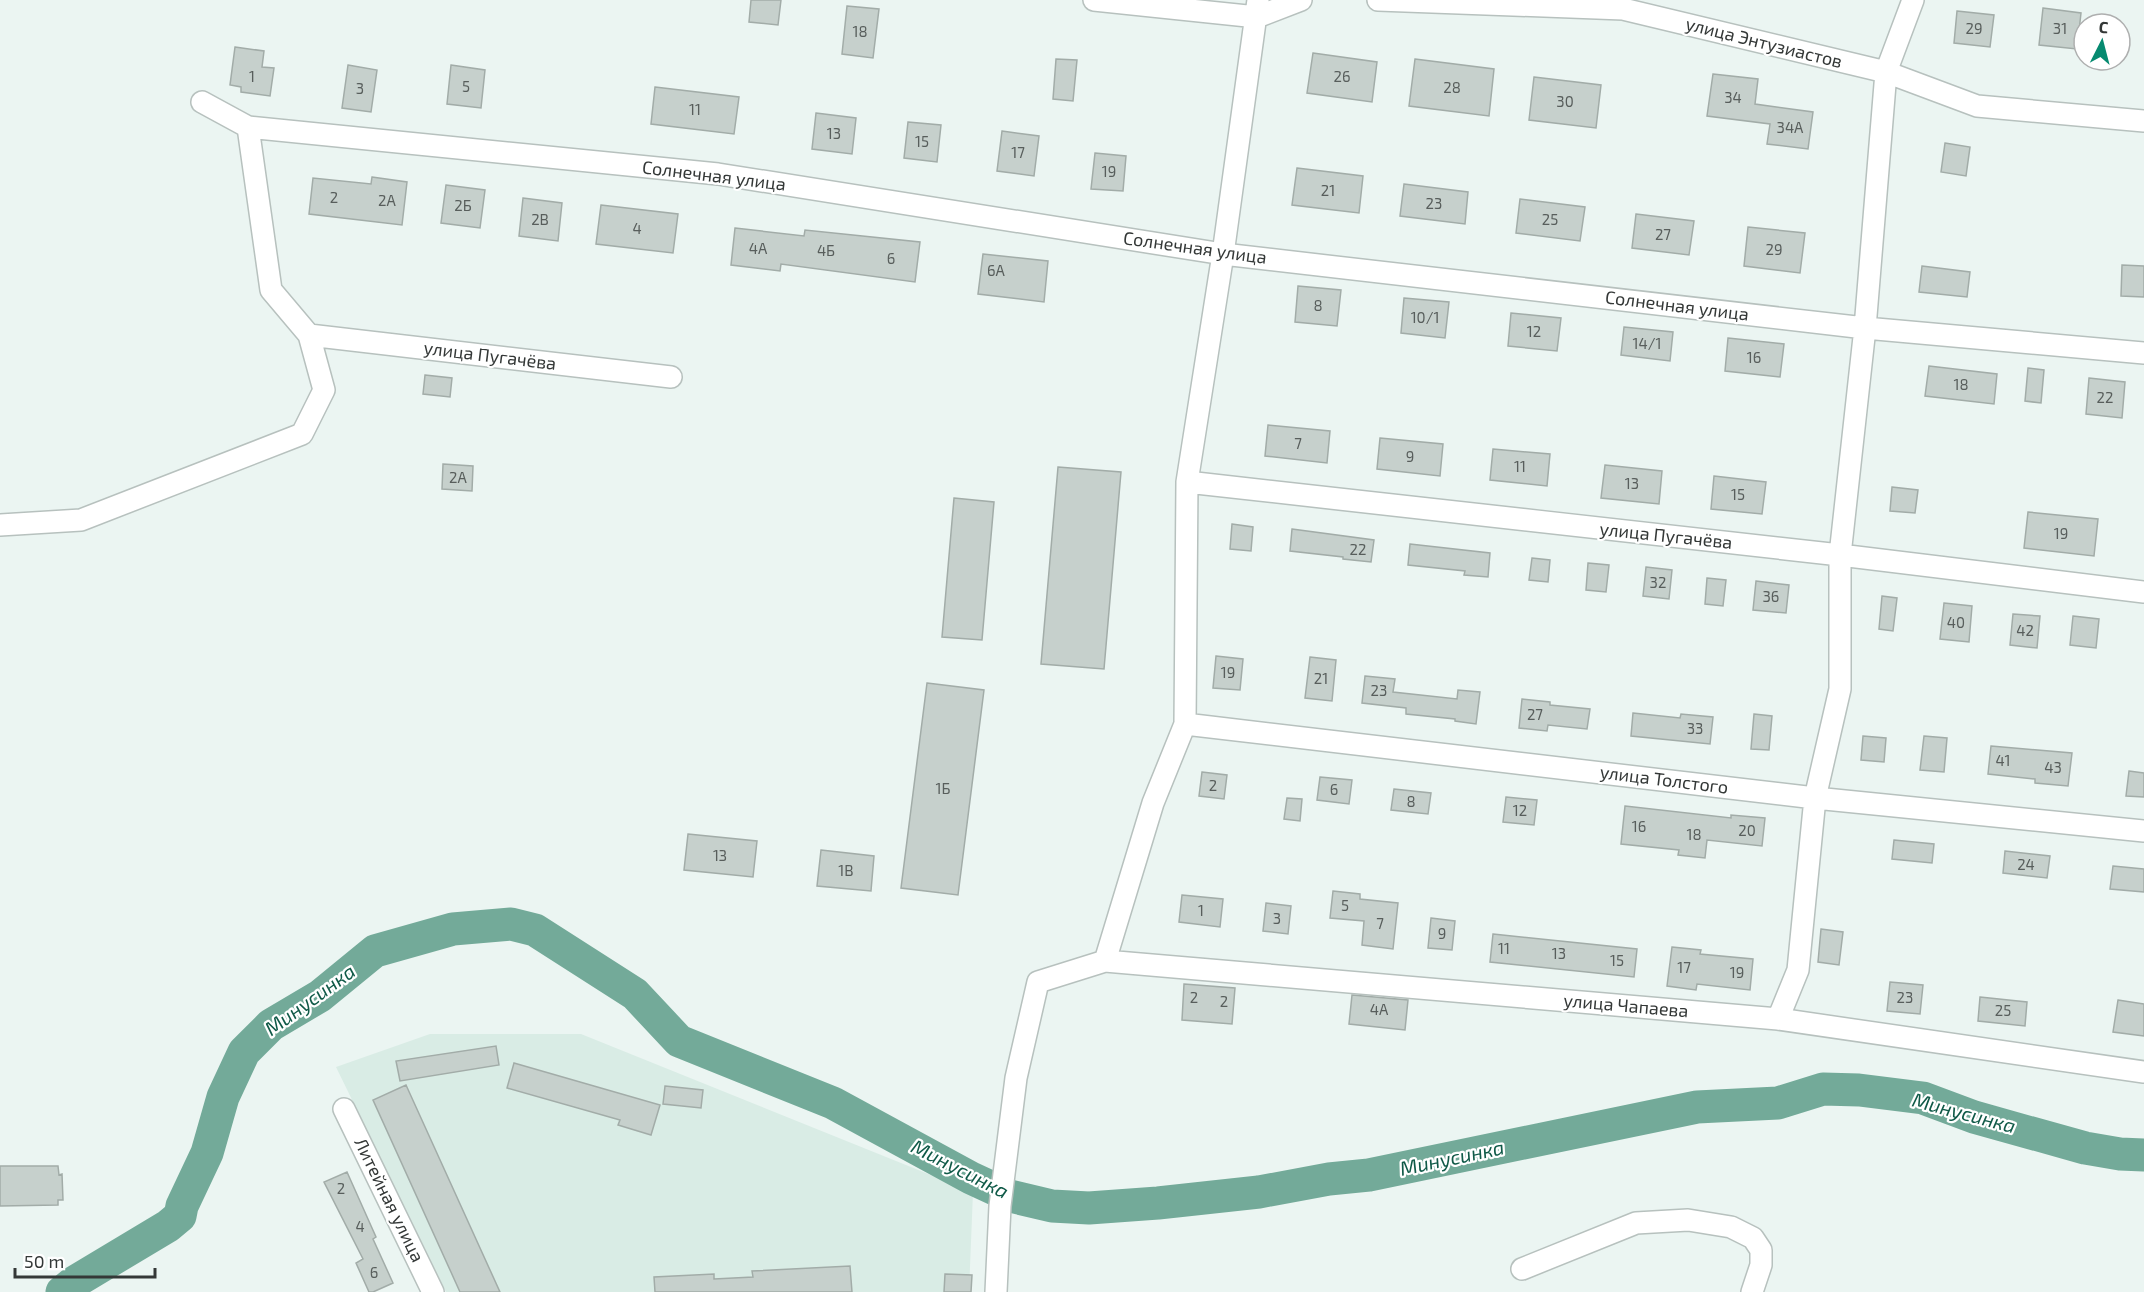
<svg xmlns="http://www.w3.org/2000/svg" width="2144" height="1292" font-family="'Exo 2',sans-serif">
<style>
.built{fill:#d9ece5}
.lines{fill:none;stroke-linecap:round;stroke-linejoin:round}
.river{stroke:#73aa99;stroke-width:33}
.building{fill:#c6d0cc;stroke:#a2aca8;stroke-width:1.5}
.minor-casing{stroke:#b7c1be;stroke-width:24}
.minor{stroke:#fff;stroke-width:21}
.labels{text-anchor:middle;stroke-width:4.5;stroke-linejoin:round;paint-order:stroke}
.number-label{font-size:15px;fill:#585e5c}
.street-label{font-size:18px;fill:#343837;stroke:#fff}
.water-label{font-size:20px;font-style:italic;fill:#105a48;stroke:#fff}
</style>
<rect width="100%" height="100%" fill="#ebf5f2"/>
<path class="built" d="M 430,1034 L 581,1034 L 973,1192 L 969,1292 L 446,1292 L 336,1067 Z"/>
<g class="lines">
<path class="river" d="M 62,1292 L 73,1283 L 168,1226 L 180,1216 L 182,1206 L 207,1153 L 223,1097 L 244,1052 L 271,1025 L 320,996 L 375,951 L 453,929 L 511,924 L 535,930 L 635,994 L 679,1041 L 833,1103 L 971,1178 L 1010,1196 L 1052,1206 L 1089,1208 L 1158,1203 L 1259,1192 L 1329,1179 L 1369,1175 L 1697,1107 L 1778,1103 L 1823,1089 L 1859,1090 L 1923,1098 L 1974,1117 L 2085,1148 L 2120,1154 L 2144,1155"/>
</g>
<path class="building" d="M 751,0 L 781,0 L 778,25 L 749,22 Z
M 847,6 L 879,9 L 873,58 L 842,54 Z
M 2043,8 L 2081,13 L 2077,49 L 2039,45 Z
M 1957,11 L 1994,15 L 1990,47 L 1954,43 Z
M 235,47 L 264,51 L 262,67 L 274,68 L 270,96 L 241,92 L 241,87 L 230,85 Z
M 1313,53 L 1377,62 L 1372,102 L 1307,93 Z
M 1056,59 L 1077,60 L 1073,101 L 1053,99 Z
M 1415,59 L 1494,69 L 1489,116 L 1409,106 Z
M 348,65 L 377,70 L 371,112 L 342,108 Z
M 451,65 L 485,70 L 481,108 L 447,104 Z
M 1713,74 L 1758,79 L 1755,104 L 1813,112 L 1808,149 L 1767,144 L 1770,124 L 1707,116 Z
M 1534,77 L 1601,85 L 1596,128 L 1529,120 Z
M 655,87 L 739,97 L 734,134 L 651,124 Z
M 816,113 L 856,118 L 852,154 L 812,149 Z
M 908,122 L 941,125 L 937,162 L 904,158 Z
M 1002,131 L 1039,136 L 1034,176 L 997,171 Z
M 1945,143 L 1970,147 L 1966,176 L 1941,172 Z
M 1095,153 L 1126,156 L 1123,191 L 1091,189 Z
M 1297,168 L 1363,176 L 1359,213 L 1292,205 Z
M 372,177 L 407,182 L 402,225 L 309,214 L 313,178 L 371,184 Z
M 1404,184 L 1468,192 L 1465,224 L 1400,216 Z
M 446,185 L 485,190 L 480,228 L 441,223 Z
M 523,198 L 562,203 L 558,241 L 519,236 Z
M 1520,199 L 1585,207 L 1580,241 L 1516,233 Z
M 601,205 L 678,214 L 673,253 L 596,244 Z
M 1636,214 L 1694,221 L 1689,255 L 1632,248 Z
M 1748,227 L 1805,233 L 1800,273 L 1744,266 Z
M 735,228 L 804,236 L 805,230 L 920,242 L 915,282 L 781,264 L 780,271 L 731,265 Z
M 983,254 L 1048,261 L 1044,302 L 978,294 Z
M 2122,265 L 2144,266 L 2144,297 L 2121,296 Z
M 1922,266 L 1970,272 L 1967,297 L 1919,292 Z
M 1298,286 L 1341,290 L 1337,326 L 1295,322 Z
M 1404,298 L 1449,302 L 1445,338 L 1401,333 Z
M 1511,313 L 1561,318 L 1557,351 L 1508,346 Z
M 1624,327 L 1673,332 L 1670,361 L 1621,355 Z
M 1728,338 L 1784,344 L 1780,377 L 1725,371 Z
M 1929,366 L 1997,374 L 1994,404 L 1925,396 Z
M 2028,368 L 2044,370 L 2041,403 L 2025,401 Z
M 425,375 L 452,378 L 450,397 L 423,394 Z
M 2089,378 L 2125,382 L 2122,418 L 2086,414 Z
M 1268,425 L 1330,431 L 1327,463 L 1265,456 Z
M 1380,438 L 1443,444 L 1440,476 L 1377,469 Z
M 1493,449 L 1550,454 L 1547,486 L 1490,480 Z
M 443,464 L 473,466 L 472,491 L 442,489 Z
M 1605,465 L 1662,471 L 1659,504 L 1601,498 Z
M 1058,467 L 1121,472 L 1104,669 L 1041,664 Z
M 1714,476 L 1766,482 L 1762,514 L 1711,509 Z
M 1892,487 L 1918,490 L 1915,513 L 1890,511 Z
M 954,498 L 994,502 L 982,640 L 942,637 Z
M 2028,512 L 2098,519 L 2094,556 L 2024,548 Z
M 1232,524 L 1253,527 L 1251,551 L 1230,549 Z
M 1292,529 L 1374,540 L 1371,562 L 1343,559 L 1343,557 L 1290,551 Z
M 1410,544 L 1490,553 L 1488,577 L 1464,575 L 1465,571 L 1408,565 Z
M 1532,558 L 1550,560 L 1548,582 L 1529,580 Z
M 1588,563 L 1609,565 L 1606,592 L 1586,590 Z
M 1646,567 L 1672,570 L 1669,599 L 1643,596 Z
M 1707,578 L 1726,580 L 1723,606 L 1705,604 Z
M 1756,581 L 1789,585 L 1786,613 L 1753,610 Z
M 1882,596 L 1897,598 L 1893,631 L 1879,629 Z
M 1944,603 L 1972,606 L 1969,642 L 1940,639 Z
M 2013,614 L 2040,616 L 2037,648 L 2010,645 Z
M 2073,616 L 2099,619 L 2096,648 L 2070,645 Z
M 1216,656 L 1243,659 L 1240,690 L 1213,688 Z
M 1310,657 L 1336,660 L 1332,701 L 1305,698 Z
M 1365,676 L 1395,679 L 1393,692 L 1457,699 L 1458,690 L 1480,692 L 1476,724 L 1455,721 L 1455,719 L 1406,714 L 1406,708 L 1362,703 Z
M 927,683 L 984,690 L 958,895 L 901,888 Z
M 1522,699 L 1550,702 L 1550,705 L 1590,709 L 1587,729 L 1548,725 L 1547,731 L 1519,728 Z
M 1633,713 L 1680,718 L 1681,714 L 1713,717 L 1710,744 L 1631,736 Z
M 1754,714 L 1772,716 L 1769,750 L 1751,749 Z
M 1863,736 L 1886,738 L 1884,762 L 1861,760 Z
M 1924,736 L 1947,738 L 1944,772 L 1920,770 Z
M 1991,746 L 2072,753 L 2068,786 L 2035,783 L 2035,779 L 1988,774 Z
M 2129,771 L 2144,773 L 2144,797 L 2126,796 Z
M 1202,772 L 1227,775 L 1224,799 L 1199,796 Z
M 1320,777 L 1352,780 L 1349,804 L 1317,800 Z
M 1394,789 L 1431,793 L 1428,814 L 1391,810 Z
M 1506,797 L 1537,800 L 1534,825 L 1503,822 Z
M 1287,798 L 1302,799 L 1300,821 L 1284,819 Z
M 1625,806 L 1731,818 L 1731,815 L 1765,818 L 1762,846 L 1707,840 L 1705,858 L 1678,855 L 1679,850 L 1621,844 Z
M 688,834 L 757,841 L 753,877 L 684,870 Z
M 1894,840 L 1934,844 L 1932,863 L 1892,859 Z
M 821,850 L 874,856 L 871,891 L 817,886 Z
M 2005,851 L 2050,856 L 2047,878 L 2003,873 Z
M 2113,866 L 2144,869 L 2144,892 L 2110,889 Z
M 1333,891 L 1360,894 L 1360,899 L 1398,903 L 1393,949 L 1362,945 L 1364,921 L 1330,918 Z
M 1182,895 L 1223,899 L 1220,927 L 1179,922 Z
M 1266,903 L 1291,906 L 1288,934 L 1263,931 Z
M 1431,918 L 1455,921 L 1452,950 L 1428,948 Z
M 1821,929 L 1843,932 L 1839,965 L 1818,962 Z
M 1493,934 L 1637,949 L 1634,977 L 1490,962 Z
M 1672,947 L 1701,950 L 1700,954 L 1753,959 L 1750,990 L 1697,984 L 1696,990 L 1667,986 Z
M 1890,982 L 1923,985 L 1920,1014 L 1887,1011 Z
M 1184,984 L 1235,988 L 1232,1024 L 1182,1020 Z
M 1352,995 L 1408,1000 L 1405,1030 L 1349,1024 Z
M 1980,997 L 2027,1002 L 2025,1026 L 1978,1021 Z
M 2118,1000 L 2144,1004 L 2144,1036 L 2113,1032 Z
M 496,1046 L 499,1065 L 400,1081 L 396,1061 Z
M 514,1063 L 660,1105 L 651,1135 L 618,1125 L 620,1120 L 507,1088 Z
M 406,1085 L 500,1292 L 460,1292 L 373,1100 Z
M 665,1086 L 703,1090 L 701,1108 L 663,1104 Z
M 0,1166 L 58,1166 L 59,1175 L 62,1174 L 63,1200 L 58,1200 L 58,1205 L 0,1206 Z
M 347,1172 L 376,1237 L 373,1239 L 393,1283 L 373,1292 L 369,1292 L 356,1263 L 363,1259 L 324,1182 Z
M 850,1266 L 852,1292 L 655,1292 L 654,1277 L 714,1274 L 714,1279 L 753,1277 L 752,1271 Z
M 945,1274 L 972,1275 L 971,1292 L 944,1292 Z"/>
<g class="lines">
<defs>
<path id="minor" d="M 1094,0 L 1257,17 L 1301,0
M 1378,0 L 1623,9 L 1886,72 L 1977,106 L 2144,121
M 248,127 L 718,174 L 1223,254 L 1865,328 L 2144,353
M 309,335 L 671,377
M 1187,482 L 1840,555 L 2144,592
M 0,525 L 81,520 L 302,434 L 324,390 L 309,335 L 271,290 L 248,127 L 202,102
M 1185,724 L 1815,798 L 2144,831
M 1105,961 L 1778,1019 L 2144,1072
M 1778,1019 L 1798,970 L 1815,798 L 1840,689 L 1840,555 L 1865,328 L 1886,72 L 1913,0
M 344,1109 L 433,1292
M 1522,1269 L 1636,1223 L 1688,1220 L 1731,1227 L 1753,1238 L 1761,1250 L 1761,1265 L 1752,1292
M 996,1292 L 1000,1206 L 1016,1078 L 1038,982 L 1105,961 L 1153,803 L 1185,724 L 1187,482 L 1223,254 L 1258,0"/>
</defs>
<use href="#minor" class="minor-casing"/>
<use href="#minor" class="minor"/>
</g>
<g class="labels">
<g class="number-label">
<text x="1974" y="34">29</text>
<text x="2060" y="34">31</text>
<text x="860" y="37">18</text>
<text x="252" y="82">1</text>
<text x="1342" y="82">26</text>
<text x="466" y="92">5</text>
<text x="1452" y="93">28</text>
<text x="360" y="94">3</text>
<text x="1733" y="103">34</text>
<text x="1565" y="107">30</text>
<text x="695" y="115">11</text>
<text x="1790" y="133">34А</text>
<text x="834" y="139">13</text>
<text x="922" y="147">15</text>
<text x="1018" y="158">17</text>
<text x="1109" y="177">19</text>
<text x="1328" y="196">21</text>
<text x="334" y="203">2</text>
<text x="387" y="206">2А</text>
<text x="1434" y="209">23</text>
<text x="463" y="211">2Б</text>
<text x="540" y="225">2В</text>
<text x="1550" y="225">25</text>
<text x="637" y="234">4</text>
<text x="1663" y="240">27</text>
<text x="758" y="254">4А</text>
<text x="1774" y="255">29</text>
<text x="826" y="256">4Б</text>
<text x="891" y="264">6</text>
<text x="996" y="276">6А</text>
<text x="1318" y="311">8</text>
<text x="1425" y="323">10/1</text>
<text x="1534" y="337">12</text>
<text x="1647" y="349">14/1</text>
<text x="1754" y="363">16</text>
<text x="1961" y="390">18</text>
<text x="2105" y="403">22</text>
<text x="1298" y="449">7</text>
<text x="1410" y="462">9</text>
<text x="1520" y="472">11</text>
<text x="458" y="483">2А</text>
<text x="1632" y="489">13</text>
<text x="1738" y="500">15</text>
<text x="2061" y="539">19</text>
<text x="1358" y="555">22</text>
<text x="1658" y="588">32</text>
<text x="1771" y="602">36</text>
<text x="1956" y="628">40</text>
<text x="2025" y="636">42</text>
<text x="1228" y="678">19</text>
<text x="1321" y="684">21</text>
<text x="1379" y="696">23</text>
<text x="1535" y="720">27</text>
<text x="1695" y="734">33</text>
<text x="2003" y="766">41</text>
<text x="2053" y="773">43</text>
<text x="1213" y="791">2</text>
<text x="943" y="794">1Б</text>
<text x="1334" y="795">6</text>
<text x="1411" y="807">8</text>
<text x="1520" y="816">12</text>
<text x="1639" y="832">16</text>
<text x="1747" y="836">20</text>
<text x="1694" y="840">18</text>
<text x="720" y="861">1З</text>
<text x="2026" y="870">24</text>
<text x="846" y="876">1В</text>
<text x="1345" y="911">5</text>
<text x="1201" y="916">1</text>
<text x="1277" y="924">3</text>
<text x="1380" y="929">7</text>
<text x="1442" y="939">9</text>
<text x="1504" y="954">11</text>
<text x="1559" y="959">13</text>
<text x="1617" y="966">15</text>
<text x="1684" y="973">17</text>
<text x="1737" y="978">19</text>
<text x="1194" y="1003">2</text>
<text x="1905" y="1003">23</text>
<text x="1224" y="1007">2</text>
<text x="1379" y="1015">4А</text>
<text x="2003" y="1016">25</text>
<text x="341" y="1194">2</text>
<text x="360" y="1232">4</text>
<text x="374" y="1278">6</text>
</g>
<g class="street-label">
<text transform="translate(1764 43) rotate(14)" y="6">улица Энтузиастов</text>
<text transform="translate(714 176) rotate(7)" y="6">Солнечная улица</text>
<text transform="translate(1195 248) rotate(8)" y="6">Солнечная улица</text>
<text transform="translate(1677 306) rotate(7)" y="6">Солнечная улица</text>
<text transform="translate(490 356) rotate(7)" y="6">улица Пугачёва</text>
<text transform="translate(1666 536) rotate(6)" y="6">улица Пугачёва</text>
<text transform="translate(1664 780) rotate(7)" y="6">улица Толстого</text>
<text transform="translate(1626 1006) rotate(5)" y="6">улица Чапаева</text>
<text transform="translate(389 1200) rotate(64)" y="6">Литейная улица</text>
</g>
<g class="water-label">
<text transform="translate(310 1000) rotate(-36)" y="7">Минусинка</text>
<text transform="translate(1964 1113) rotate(15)" y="7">Минусинка</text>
<text transform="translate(1452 1158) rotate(-12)" y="7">Минусинка</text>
<text transform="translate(960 1169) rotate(27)" y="7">Минусинка</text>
</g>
</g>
<g transform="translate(2102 42) rotate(6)"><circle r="28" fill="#ffffff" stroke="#aeafaf" stroke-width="1.5"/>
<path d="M0-4.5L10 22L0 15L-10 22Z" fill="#068a70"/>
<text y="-9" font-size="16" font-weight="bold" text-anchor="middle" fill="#343837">С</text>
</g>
<path d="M15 1268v9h140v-9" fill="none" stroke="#343837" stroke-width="3"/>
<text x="24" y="1268" font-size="18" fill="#343837" stroke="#ffffff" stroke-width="4.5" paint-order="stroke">50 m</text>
</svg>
